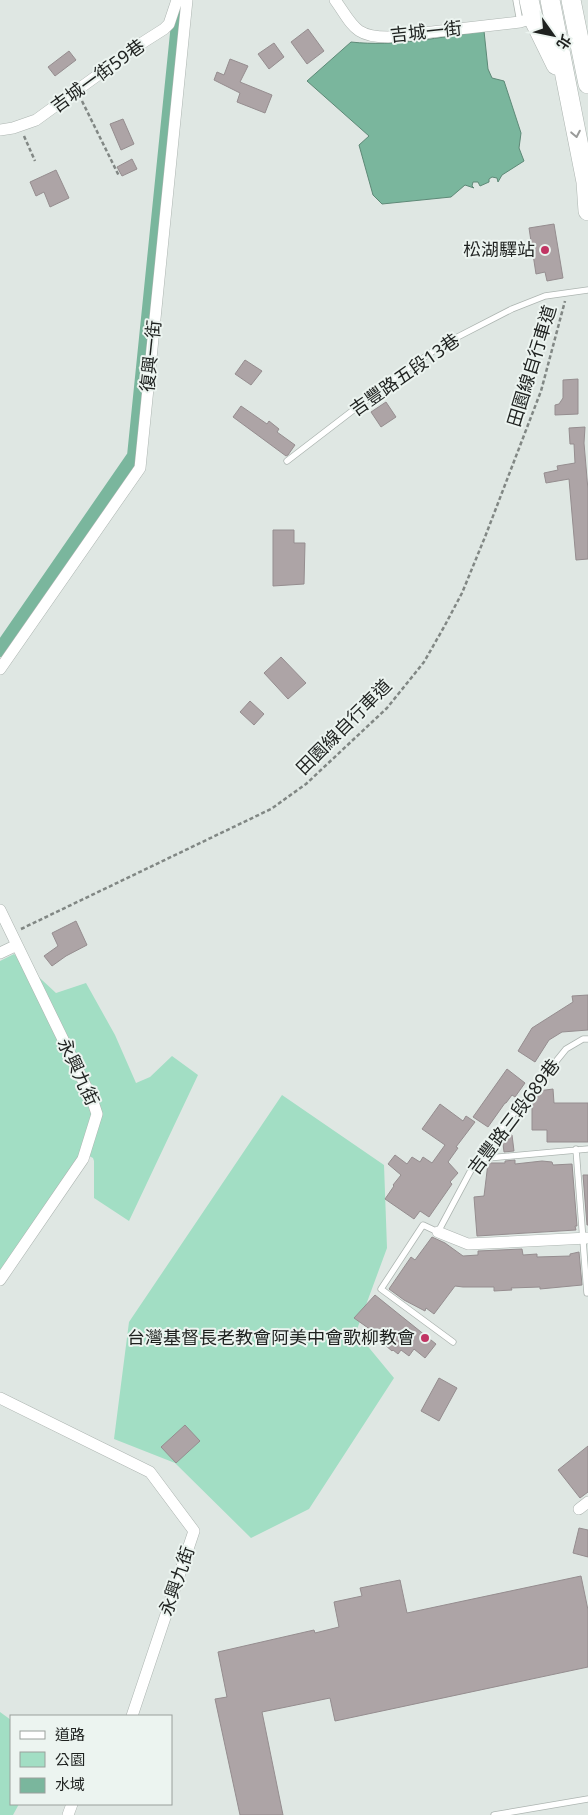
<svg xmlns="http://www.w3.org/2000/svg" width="588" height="1815" font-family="'Noto Sans','Noto Sans TC',sans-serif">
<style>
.green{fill:#a2dec4}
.water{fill:#7ab69d;stroke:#5e8977}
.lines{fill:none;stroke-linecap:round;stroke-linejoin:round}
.canal{stroke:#7ab69d;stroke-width:14}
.building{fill:#ada4a6;stroke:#958d8f}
.service-casing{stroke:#adb5b1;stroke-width:7}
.minor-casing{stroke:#adb5b1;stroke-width:12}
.primary-casing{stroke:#adb5b1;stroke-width:20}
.path{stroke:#818784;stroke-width:2.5;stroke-dasharray:4 2.5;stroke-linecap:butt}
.service{stroke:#fff;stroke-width:5.5}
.minor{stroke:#fff;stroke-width:11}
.primary{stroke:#fff;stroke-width:19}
.oneway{stroke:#9a9b9a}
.poi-dot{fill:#c13463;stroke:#ecf4f0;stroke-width:2}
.labels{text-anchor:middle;stroke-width:4;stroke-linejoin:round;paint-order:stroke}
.street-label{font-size:18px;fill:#1e211f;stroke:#ecf4f0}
.poi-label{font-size:18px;fill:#1e211f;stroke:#ecf4f0;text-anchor:end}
</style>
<rect width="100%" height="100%" fill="#dfe7e3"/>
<path class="green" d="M 14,954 L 56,993 L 86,983 L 115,1035 L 136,1083 L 150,1077 L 172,1056 L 198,1075 L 129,1221 L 94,1198 L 94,1161 L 93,1158 L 89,1156 L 0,1277 L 0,961 Z
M 282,1095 L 384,1165 L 387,1248 L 356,1332 L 394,1378 L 309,1509 L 251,1538 L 175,1463 L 114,1439 L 129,1322 Z
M 0,1712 L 11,1720 L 11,1804 L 19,1804 L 13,1815 L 0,1815 Z"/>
<path class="water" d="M 484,31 L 488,69 L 492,78 L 504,81 L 521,133 L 519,148 L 524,161 L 502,175 L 498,182 L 497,178 L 492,177 L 489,179 L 489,182 L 480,186 L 478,182 L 473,182 L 472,186 L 474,188 L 465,185 L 451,197 L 382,204 L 373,195 L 359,145 L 369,136 L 307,81 L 351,42 C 395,47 441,37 484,31 Z"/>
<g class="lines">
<path class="canal" d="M 0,650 L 134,456 L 180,4"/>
</g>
<path class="building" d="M 308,29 L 324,51 L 307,64 L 291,42 Z
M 274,43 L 284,57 L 269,69 L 258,54 Z
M 69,51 L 76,60 L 55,76 L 48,67 Z
M 230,59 L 248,66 L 240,82 L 272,95 L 265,113 L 237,102 L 240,93 L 214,80 L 217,72 L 224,75 Z
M 123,119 L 134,144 L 121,150 L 110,124 Z
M 132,159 L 137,169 L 122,176 L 117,167 Z
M 56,170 L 69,198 L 50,207 L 44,192 L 36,196 L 30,182 Z
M 554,224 L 563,278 L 547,281 L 545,272 L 536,274 L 529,228 Z
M 245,360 L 262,371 L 251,385 L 235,374 Z
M 578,379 L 578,414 L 555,415 L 555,405 L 559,404 L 563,398 L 563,380 Z
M 386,402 L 396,417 L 381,427 L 371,412 Z
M 241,406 L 267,424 L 269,421 L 279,429 L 277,432 L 295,445 L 288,455 L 286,456 L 233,417 Z
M 585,427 L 584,443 L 588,490 L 588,559 L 576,560 L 569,479 L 546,483 L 544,473 L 558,470 L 557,466 L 575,463 L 574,444 L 570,444 L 569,428 Z
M 273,530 L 294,530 L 294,543 L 305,543 L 304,584 L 273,586 Z
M 281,657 L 306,683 L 288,699 L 264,673 Z
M 250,701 L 264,714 L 254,725 L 240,712 Z
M 76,921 L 87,945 L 66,956 L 52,966 L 44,956 L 58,946 L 52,933 Z
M 588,995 L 588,1030 L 562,1032 L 549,1040 L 535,1062 L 518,1051 L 532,1028 L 573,1002 L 572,996 Z
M 507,1069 L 525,1083 L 515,1097 L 512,1095 L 506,1103 L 505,1103 L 488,1127 L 473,1117 Z
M 553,1089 L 554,1103 L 588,1103 L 588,1142 L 547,1142 L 547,1130 L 532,1130 L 532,1099 L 538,1091 Z
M 440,1104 L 463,1121 L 466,1116 L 475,1122 L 456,1147 L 458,1148 L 448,1162 L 458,1173 L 450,1182 L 452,1184 L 429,1217 L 420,1211 L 414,1219 L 385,1199 L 394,1186 L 393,1185 L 401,1175 L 388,1164 L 395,1155 L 407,1164 L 412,1157 L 420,1162 L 423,1157 L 432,1163 L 445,1145 L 422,1129 Z
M 512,1135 L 514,1151 L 504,1152 L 502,1136 Z
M 515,1160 L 515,1164 L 542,1161 L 552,1162 L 553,1165 L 572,1164 L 577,1226 L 575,1226 L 576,1230 L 477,1236 L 474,1197 L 484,1196 L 488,1163 L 505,1163 L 505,1161 Z
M 583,1175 L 588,1175 L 588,1225 L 587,1225 Z
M 432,1237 L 445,1243 L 463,1256 L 478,1255 L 478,1251 L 522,1249 L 523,1255 L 537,1254 L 537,1257 L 570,1256 L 570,1254 L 579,1252 L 582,1285 L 540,1289 L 540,1287 L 511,1288 L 512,1290 L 494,1291 L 494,1287 L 463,1287 L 455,1286 L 434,1314 L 426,1308 L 425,1311 L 404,1300 L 389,1289 L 411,1257 L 415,1260 Z
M 375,1295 L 436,1344 L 425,1358 L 414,1349 L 409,1356 L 401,1350 L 398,1354 L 393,1350 L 392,1351 L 379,1340 L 381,1337 L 354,1318 Z
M 439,1378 L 457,1388 L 439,1421 L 421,1411 Z
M 185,1425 L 200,1441 L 176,1463 L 161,1447 Z
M 588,1446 L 588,1492 L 580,1498 L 558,1470 Z
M 579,1528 L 588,1530 L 588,1557 L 573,1553 Z
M 581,1576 L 588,1610 L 588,1667 L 335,1721 L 330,1698 L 262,1712 L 283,1815 L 240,1815 L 215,1699 L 227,1697 L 218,1652 L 314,1630 L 315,1633 L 339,1627 L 334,1602 L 362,1596 L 360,1588 L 400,1580 L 407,1613 Z"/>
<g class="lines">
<defs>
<path id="service" d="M 516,0 L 520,22
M 287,461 L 399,375 L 442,345 L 512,309 L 545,296 L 588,290
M 576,1149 L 587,1293
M 477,1159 L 588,1149
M 453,1342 L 381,1289 L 423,1225 L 438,1232 L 477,1159 L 566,1049 L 583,1039 L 588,1039
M 494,1815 L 588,1799"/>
<path id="minor" d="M 335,0 C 353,25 354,37 388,37 L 520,22 L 533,18
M 0,130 L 13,128 L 36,120 L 142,43 L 164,29 L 169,24 L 177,0
M 0,669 L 140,468 L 187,0
M 0,910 L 92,1099 L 97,1114 L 83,1159 L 0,1280
M 0,953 L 17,945
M 438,1232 L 468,1244 L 588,1238
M 0,1398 L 150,1472 L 194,1531 L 132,1716
M 579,1509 L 588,1502
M 68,1815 L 72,1804"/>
<path id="primary" d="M 529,0 L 533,18 L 556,65
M 550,0 L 586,182 L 588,211
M 571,0 L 588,84"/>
</defs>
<use href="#service" class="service-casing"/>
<use href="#minor" class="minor-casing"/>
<use href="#primary" class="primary-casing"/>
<path class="path" d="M 82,101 L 119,176
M 24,136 L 35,161
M 21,929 L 271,809 L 306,784 L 387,708 L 424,662 L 444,627 L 462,593 L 485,537 L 541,391 L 565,301"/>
<use href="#service" class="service"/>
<use href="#minor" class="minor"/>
<use href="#primary" class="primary"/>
</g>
<defs><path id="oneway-chevron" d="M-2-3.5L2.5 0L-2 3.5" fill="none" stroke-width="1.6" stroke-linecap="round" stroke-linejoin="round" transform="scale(1.25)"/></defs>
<use class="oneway" href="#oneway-chevron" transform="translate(576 134) rotate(79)"/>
<g class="poi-dot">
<circle cx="545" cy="250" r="5"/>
<circle cx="425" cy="1338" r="5"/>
</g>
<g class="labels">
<g class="street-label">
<text transform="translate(426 32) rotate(-6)" y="6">吉城一街</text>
<text transform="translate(98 76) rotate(-36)" y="6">吉城一街59巷</text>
<text transform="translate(151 356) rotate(-84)" y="6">復興一街</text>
<text transform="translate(532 366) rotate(-73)" y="6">田園線自行車道</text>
<text transform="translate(405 375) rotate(-35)" y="6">吉豐路五段13巷</text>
<text transform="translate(344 727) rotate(-45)" y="6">田園線自行車道</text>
<text transform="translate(78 1072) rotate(65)" y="6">永興九街</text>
<text transform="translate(514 1117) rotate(-53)" y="6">吉豐路三段689巷</text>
<text transform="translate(177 1581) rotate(-71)" y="6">永興九街</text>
</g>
<g class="poi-label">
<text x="535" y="256">松湖驛站</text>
<text x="415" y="1344">台灣基督長老教會阿美中會歌柳教會</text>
</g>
</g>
<rect x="10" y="1715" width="162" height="90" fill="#ecf4f0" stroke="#9aa09c"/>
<rect x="20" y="1731" width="25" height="8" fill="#ffffff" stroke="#9aa09c"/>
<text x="55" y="1740" font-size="15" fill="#1e211f">道路</text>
<rect x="20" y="1752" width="25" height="15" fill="#a2dec4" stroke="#9aa09c"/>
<text x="55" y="1765" font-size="15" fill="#1e211f">公園</text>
<rect x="20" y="1778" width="25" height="15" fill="#7ab69d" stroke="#9aa09c"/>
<text x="55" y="1790" font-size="15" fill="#1e211f">水域</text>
<g transform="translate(553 35) rotate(123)" stroke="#ecf4f0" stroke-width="4" paint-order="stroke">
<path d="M0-4L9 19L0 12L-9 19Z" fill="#1e211f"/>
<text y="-8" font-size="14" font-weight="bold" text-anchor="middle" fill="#1e211f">北</text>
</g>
</svg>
